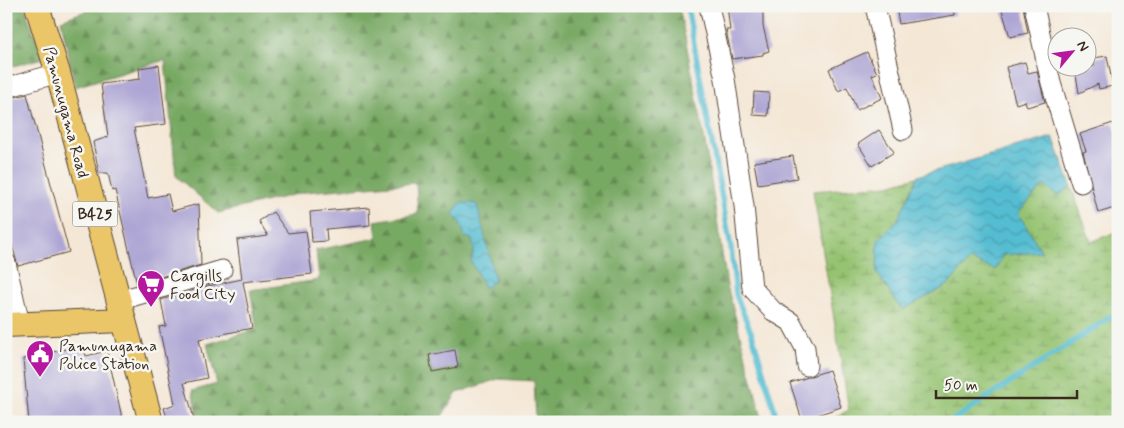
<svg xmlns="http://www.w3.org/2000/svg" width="1124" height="428" font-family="Mynerve,sans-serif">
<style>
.forest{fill:url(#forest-firs);stroke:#5a6a40}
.wetland{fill:url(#wetland-marsh);stroke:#687648}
.water{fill:url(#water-waves);stroke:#487478}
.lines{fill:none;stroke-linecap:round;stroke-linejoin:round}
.stream{stroke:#55bdd2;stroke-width:5.5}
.building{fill:#ada5d4}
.minor-casing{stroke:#574639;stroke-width:21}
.major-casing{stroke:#574639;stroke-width:26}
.minor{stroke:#fff;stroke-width:19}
.major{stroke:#eac669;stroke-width:24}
.labels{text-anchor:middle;stroke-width:5;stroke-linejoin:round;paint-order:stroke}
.shield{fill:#f6f6f2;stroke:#73675e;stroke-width:1}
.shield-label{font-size:15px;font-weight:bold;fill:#3b2a1e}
.street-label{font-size:16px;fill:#3b2a1e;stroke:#f6f6f2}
.poi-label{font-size:16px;fill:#3b2a1e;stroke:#f6f6f2;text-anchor:start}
</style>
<defs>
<pattern id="forest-firs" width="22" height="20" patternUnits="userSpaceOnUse" patternTransform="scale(1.25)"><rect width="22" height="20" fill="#78a963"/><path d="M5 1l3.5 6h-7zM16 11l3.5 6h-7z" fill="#648a51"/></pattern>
<pattern id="wetland-marsh" width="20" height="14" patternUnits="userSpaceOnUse" patternTransform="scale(1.25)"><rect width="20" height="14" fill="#95c371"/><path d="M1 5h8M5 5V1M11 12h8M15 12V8" fill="none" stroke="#7b9f5c"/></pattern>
<pattern id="water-waves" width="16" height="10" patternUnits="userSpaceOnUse" patternTransform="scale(1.25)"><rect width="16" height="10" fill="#55bdd2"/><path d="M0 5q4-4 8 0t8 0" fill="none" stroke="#489aaa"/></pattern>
</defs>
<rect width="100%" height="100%" fill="#f6f6f2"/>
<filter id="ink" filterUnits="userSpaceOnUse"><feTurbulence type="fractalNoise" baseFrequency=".02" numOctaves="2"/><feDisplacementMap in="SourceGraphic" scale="10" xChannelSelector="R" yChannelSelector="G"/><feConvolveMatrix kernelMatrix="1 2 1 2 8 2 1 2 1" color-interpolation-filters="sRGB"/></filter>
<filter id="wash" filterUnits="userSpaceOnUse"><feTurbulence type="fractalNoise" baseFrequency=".0096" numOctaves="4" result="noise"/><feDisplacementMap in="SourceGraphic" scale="20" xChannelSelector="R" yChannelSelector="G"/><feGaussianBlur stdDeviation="1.12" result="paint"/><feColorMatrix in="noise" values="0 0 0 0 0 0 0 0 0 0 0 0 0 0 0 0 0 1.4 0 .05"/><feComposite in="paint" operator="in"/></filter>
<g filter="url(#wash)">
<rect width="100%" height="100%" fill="#f4e7d5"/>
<path class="forest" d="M 6,6 L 24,6 L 43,58 L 6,68 Z
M 99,6 L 679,6 L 705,142 L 727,285 L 763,422 L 536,422 L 534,381 L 498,379 L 457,393 L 438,422 L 200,422 L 192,391 L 217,384 L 207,344 L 257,329 L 250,290 L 319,280 L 316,250 L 377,238 L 375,221 L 418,214 L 416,183 L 305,192 L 218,213 L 176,176 L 165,60 L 75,87 L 61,20 Z"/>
<path class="wetland" d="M 1053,137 L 1091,242 L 1118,231 L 1118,422 L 826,422 L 849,410 L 813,191 L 889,185 Z"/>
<path class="water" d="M 1053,137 L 1071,186 L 1058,196 L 1044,185 L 1018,213 L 1042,252 L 1003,255 L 995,270 L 970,260 L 948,285 L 902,310 L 877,273 L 878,240 L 897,221 L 918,176 Z
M 461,202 L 477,204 L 495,280 L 485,288 L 471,261 L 474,250 L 472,239 L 465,237 L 460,222 L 453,214 Z"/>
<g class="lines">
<path class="stream" d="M 687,6 L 731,248 L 736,295 L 753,337 L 778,422
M 950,422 L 1118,312"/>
</g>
<g id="blocks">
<path class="building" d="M 727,6 L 763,6 L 763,26 L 769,51 L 763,53 L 763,55 L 732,59 L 726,30 L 730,30 Z
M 896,6 L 954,6 L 955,15 L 899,24 Z
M 1018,6 L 1023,6 L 1028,33 L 1010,37 L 1002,10 Z
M 867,52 L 877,73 L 872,75 L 882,98 L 857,110 L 847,87 L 838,91 L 829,69 Z
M 1107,56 L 1113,86 L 1099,89 L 1098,84 L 1079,93 L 1075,69 L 1094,66 L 1093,58 Z
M 1025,62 L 1028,73 L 1037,71 L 1045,102 L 1027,107 L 1025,101 L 1016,104 L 1006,67 Z
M 159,65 L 166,124 L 134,128 L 148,198 L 168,194 L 172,211 L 199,204 L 201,265 L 137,284 L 115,190 L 112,191 L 108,173 L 99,173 L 93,142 L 108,137 L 101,84 L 140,79 L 139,68 Z
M 754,92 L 769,93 L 768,116 L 753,115 Z
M 27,94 L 69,252 L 18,266 L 6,224 L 6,99 Z
M 1113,123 L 1118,137 L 1118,207 L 1098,213 L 1083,152 L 1086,151 L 1080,134 Z
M 879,130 L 894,152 L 872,166 L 858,144 Z
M 793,156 L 797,178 L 758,184 L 754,162 Z
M 369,207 L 370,225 L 326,229 L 327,241 L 312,242 L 310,212 Z
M 273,212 L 288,233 L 306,231 L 312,274 L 243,282 L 252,328 L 199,339 L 207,378 L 184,383 L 195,422 L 168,422 L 164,408 L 175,404 L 159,327 L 166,326 L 161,300 L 204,287 L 242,279 L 237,240 L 268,236 L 259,221 Z
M 83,345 L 86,356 L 107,351 L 123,422 L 29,422 L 23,359 Z
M 455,350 L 458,367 L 432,372 L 429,355 Z
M 829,370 L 841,407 L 802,420 L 790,383 Z"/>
</g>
</g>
<g filter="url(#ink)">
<use href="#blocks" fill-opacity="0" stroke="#574639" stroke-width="1"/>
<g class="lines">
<defs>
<path id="minor" d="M 709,6 L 725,79 L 744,206 L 752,288 L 773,311 L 791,322 L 805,348 L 807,366
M 875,6 L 903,130
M 1034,6 L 1051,83 L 1081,183
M 6,88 L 58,73
M 6,263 L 20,324
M 118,301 L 222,270"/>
<path id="major" d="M 37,6 L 58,73 L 151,422
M 6,325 L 123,320"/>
</defs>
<use href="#minor" class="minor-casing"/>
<use href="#major" class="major-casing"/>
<use href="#minor" class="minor"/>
<use href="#major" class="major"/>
</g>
</g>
<defs>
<symbol id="supermarket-pin" viewBox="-11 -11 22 30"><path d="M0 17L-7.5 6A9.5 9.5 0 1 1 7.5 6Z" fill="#b5179e" stroke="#f6f6f2"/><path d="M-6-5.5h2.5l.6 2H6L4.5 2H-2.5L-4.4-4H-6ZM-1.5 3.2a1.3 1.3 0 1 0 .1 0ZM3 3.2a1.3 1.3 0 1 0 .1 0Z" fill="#fff"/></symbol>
<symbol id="civic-pin" viewBox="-11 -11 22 30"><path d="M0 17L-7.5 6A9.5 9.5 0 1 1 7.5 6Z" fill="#b5179e" stroke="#f6f6f2"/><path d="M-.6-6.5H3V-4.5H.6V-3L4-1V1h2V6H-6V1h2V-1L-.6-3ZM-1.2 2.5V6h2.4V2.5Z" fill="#fff"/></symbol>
</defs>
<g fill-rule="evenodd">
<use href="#supermarket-pin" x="135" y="268" width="32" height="43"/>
<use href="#civic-pin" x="24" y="338" width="32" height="43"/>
</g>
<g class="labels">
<rect class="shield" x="72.5" y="201.5" width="45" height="25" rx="4"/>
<g class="shield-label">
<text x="95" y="219">B425</text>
</g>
<g class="street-label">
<text transform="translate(67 112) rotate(75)" y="6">Pamunugama Road</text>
</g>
<g class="poi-label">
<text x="170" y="281">Cargills<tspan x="170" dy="18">Food City</tspan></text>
<text x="59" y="351">Pamunugama<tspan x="59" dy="18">Police Station</tspan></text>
</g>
</g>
<rect width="1124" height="428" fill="none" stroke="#f6f6f2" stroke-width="25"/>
<g transform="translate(1072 52) rotate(61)"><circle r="24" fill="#f6f6f2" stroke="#aba49d"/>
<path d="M0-4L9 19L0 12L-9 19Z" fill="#b5179e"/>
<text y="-8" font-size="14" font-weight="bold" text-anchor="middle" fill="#3b2a1e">N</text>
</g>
<path d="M936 390v8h141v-8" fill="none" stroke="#3b2a1e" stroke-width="2.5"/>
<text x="944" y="390" font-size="15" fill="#3b2a1e" stroke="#f6f6f2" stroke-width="4" paint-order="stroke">50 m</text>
</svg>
